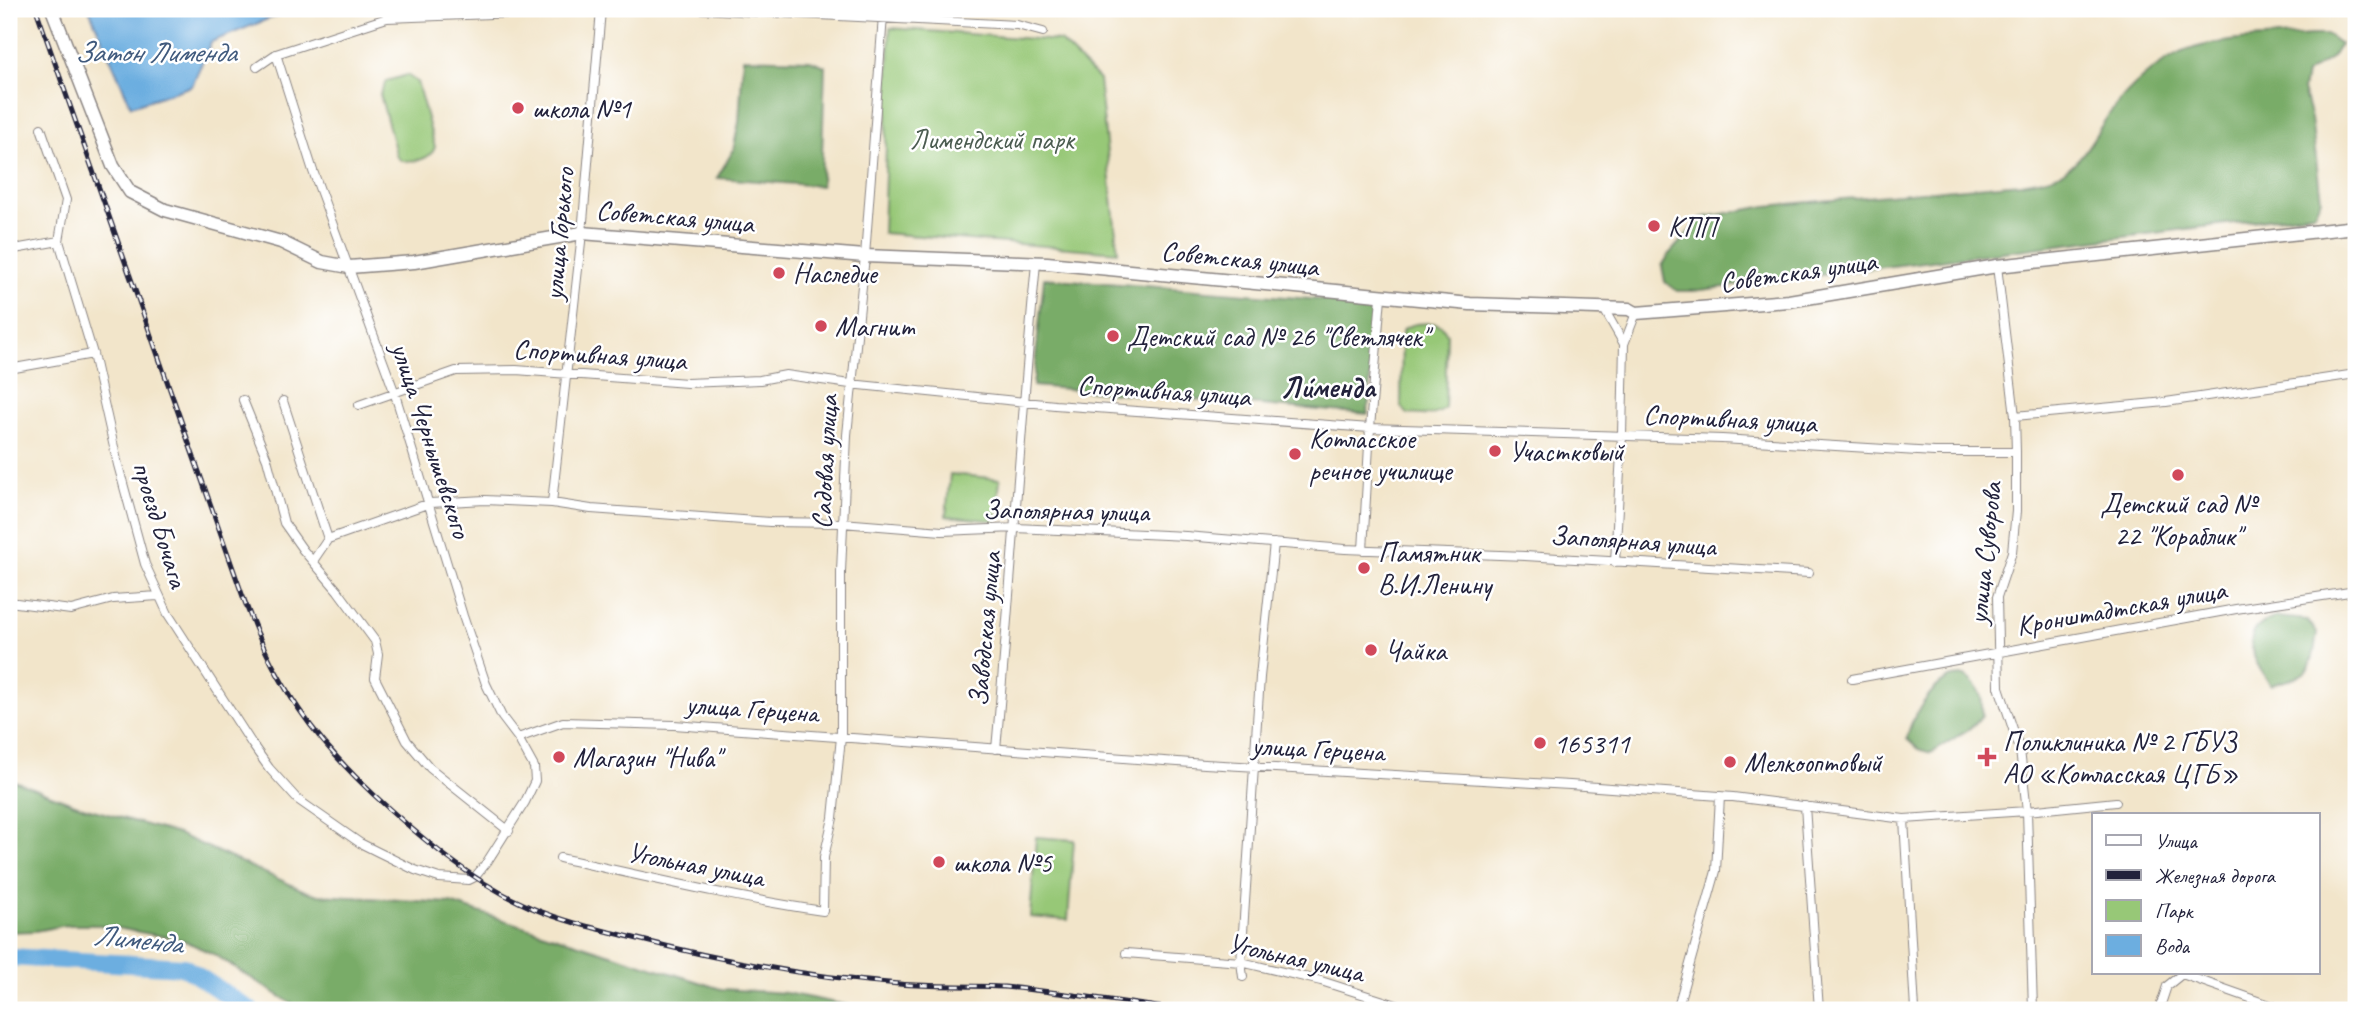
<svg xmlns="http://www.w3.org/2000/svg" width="2365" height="1019" font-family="Caveat,sans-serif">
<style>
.green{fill:#97c877;stroke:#5c7559;stroke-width:2}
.forest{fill:#79ac68;stroke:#4e6752;stroke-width:2}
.water{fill:#6caee0;stroke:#47688e;stroke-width:2}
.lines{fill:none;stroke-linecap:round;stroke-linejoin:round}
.river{stroke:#6caee0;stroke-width:18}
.minor-casing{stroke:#8a8482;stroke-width:10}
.primary-casing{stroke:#8a8482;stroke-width:15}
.minor{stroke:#fff;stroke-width:8}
.primary{stroke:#fff;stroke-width:12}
.rail-casing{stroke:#22223b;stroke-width:5}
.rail{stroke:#fff;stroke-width:2.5;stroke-dasharray:8;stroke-linecap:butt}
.poi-dot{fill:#d1495b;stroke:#fff;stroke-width:2.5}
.labels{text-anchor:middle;stroke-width:5;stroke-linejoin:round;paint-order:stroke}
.poi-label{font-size:28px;fill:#22223b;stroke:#fff;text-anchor:start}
.park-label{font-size:28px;fill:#4b5c50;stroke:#fff}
.street-label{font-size:28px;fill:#22223b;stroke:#fff}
.water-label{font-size:30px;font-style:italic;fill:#405a7d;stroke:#fff}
.neighbourhood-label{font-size:30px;font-weight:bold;fill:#22223b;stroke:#fff}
</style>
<rect width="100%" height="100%" fill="#fff"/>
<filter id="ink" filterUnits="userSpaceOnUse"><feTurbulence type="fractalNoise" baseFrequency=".0143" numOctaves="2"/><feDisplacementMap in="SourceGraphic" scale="14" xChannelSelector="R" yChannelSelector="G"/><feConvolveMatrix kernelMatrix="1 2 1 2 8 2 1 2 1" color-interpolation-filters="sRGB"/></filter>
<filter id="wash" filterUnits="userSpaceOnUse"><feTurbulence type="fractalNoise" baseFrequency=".00686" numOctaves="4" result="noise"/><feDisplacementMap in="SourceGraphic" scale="28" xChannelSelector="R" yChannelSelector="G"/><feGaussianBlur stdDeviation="1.57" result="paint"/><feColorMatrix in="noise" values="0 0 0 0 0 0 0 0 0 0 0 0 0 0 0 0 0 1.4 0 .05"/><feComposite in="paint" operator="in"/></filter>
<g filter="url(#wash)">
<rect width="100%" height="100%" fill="#f2e5ca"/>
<path class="green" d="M 890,28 L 1060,41 L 1099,80 L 1118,252 L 883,233 Z
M 407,75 L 417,82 L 435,147 C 431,160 414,162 402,161 L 397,157 L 380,94 L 386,81 Z
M 1435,323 L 1442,326 L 1447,334 L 1445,408 C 1437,418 1419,415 1407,414 L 1401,406 L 1402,331 C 1410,322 1424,324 1435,323 Z
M 950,474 L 1000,479 L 996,521 L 946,516 Z
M 1036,837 L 1074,840 L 1068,920 L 1030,917 Z"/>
<path class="forest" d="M 2312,35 L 2328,35 L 2340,44 L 2332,57 L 2306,74 L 2303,90 L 2311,119 L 2321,199 L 2314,213 L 1693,291 L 1677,291 L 1665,282 L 1662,266 L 1670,253 L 1701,218 L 1766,206 L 2021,183 C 2036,180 2055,178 2067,169 C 2087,155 2098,128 2113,109 C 2129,89 2151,69 2174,56 C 2204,38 2275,38 2312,35 Z
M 743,58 L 810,60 L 825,66 L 821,186 L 717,178 L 733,151 L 739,122 Z
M 1044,278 L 1374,304 L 1368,414 L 1033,386 Z
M 2277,617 L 2308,620 L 2317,633 C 2311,674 2311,674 2271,685 C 2252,660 2236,629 2277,617 Z
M 1965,676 C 1980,687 1983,697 1982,715 L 1972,727 L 1931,753 L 1918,749 L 1907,739 C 1909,721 1930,687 1948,679 C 1953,676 1960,676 1965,676 Z
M 9,779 L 83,807 L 178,834 L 305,891 L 319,895 L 450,903 L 721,989 L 786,993 L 871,1010 L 302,1010 L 213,954 L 183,940 L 100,925 L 67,925 L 35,931 L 9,932 Z"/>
<path class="water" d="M 89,9 L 293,9 L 211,42 L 192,86 L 131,106 Z"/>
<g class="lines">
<path class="river" d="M 9,957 L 184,967 L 250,1010"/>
</g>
</g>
<g filter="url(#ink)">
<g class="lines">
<defs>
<path id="minor" d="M 699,9 L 1017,25 L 1043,32
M 257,67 L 276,54 L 387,18 L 619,9
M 41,128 L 66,200 L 59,241 L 93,354 L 118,465 L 145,564 L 168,614 L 252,744 L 269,768 L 297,799 L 360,843 L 378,852 L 415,870 L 439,878 L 469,880 L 475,877 L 487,862 L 525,802 L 535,781 L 534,767 L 518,738 L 502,717 L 486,684 L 463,616 L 394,391 L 313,171 L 276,54
M 9,250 L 59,241
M 1997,266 L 2015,416 L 2016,452 L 2016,511 L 2012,552 L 1997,597 L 1999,687 L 2020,750 L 2027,811 L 2033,1010
M 1604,309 L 1624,344
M 9,369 L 93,354
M 243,400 L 267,459 L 284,523 L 303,550 L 338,591 L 375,641 L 378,654 L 375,678 L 407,741 L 430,768 L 509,831
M 283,401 L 328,539 L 313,561
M 359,405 L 456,371 L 516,370 L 687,383 L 760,380 L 786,375 L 850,384 L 1055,405 L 1370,428 L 1722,439 L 1934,452 L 2016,452
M 2015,416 L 2166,402 L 2356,374
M 552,503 L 582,233 L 601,10
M 328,539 L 430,503 L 485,500 L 552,503 L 591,509 L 770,522 L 842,523 L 942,531 L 1016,528 L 1186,536 L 1345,549 L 1525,556 L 1809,573
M 1363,550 L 1370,428 L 1381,297
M 1615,562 L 1622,435 L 1624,344 L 1636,313
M 9,602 L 71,610 L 113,599 L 158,596
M 1852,679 L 2236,609 L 2356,591
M 518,738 L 563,722 L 674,725 L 1205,764 L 1570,785 L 1733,797 L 1904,819 L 2027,811 L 2116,802
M 996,749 C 1011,587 1021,424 1036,263
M 1805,806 L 1819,1010
M 1904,819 L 1915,1010
M 560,858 C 647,877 735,898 823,911 L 824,857 L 833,818 L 841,737 L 841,572 L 847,435 L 865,256 L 883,16
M 1126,953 L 1241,962 L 1321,981 L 1412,1010
M 1243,977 L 1241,962 L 1260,677 L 1274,543
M 1677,1010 L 1716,871 L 1720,796
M 2159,1010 L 2167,986 L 2182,974 L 2284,1010"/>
<path id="primary" d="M 52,9 L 113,166 L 130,192 L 165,210 L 281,242 L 322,262 L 349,267 L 414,262 L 582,233 L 865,256 L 1047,263 L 1470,304 L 1629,309 L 1636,313 L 1789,301 L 1997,266 L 2356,227"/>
</defs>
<use href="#minor" class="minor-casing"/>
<use href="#primary" class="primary-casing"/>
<use href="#minor" class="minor"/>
<use href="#primary" class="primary"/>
<defs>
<path id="rail" d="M 36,9 L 242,594 C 274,684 315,742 385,805 C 425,841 470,879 519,902 C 555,920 595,928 634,938 C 722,961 809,977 899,984 C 934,987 969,985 1004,987 C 1062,992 1120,1002 1178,1010"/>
</defs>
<use href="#rail" class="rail-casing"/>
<use href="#rail" class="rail"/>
</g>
</g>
<g class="poi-dot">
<circle cx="518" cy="108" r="7"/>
<circle cx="1654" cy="226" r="7"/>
<circle cx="779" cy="273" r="7"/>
<circle cx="821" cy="326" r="7"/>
<circle cx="1113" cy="336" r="7"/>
<circle cx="1495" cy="451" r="7"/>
<circle cx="1295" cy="454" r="7"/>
<circle cx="2178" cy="475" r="7"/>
<circle cx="1364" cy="568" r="7"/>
<circle cx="1371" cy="650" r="7"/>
<circle cx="1540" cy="743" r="7"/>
<circle cx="559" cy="757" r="7"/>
<path d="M1983.5 746.5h7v7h7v7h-7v7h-7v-7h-7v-7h7z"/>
<circle cx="1730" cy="762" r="7"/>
<circle cx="939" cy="862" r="7"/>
</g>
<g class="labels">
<g class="poi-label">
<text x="532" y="118">школа №1</text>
<text x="1668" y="236">КПП</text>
<text x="793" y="283">Наследие</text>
<text x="835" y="336">Магнит</text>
<text x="1127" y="346">Детский сад № 26 "Светлячек"</text>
<text x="1309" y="448">Котласское<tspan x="1309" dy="32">речное училище</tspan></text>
<text x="1509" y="461">Участковый</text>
<text x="2178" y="513" text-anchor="middle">Детский сад №<tspan x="2178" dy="32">22 "Кораблик"</tspan></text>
<text x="1378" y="562">Памятник<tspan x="1378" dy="32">В.И.Ленину</tspan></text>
<text x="1385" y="660">Чайка</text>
<text x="2003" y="751">Поликлиника № 2 ГБУЗ<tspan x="2003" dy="32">АО «Котласская ЦГБ»</tspan></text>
<text x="1554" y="753">165311</text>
<text x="573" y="767">Магазин "Нива"</text>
<text x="1744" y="772">Мелкооптовый</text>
<text x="953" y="872">школа №5</text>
</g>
<g class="park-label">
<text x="992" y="149">Лимендский парк</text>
</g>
<g class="street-label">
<text transform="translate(675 216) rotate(5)" y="10">Советская улица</text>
<text transform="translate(558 234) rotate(-85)" y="10">улица Горького</text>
<text transform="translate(1240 258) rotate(6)" y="10">Советская улица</text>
<text transform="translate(1798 271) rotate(-8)" y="10">Советская улица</text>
<text transform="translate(600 354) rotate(4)" y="10">Спортивная улица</text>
<text transform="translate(1164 390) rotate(4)" y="10">Спортивная улица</text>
<text transform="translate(1730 418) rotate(3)" y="10">Спортивная улица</text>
<text transform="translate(432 440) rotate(72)" y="10">улица Чернышевского</text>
<text transform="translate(824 462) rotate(-87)" y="10">Садовая улица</text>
<text transform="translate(1066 510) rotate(1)" y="10">Заполярная улица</text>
<text transform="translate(161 524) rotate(73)" y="10">проезд Бочага</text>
<text transform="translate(1633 540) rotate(4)" y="10">Заполярная улица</text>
<text transform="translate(1984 553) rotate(-84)" y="10">улица Суворова</text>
<text transform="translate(2121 607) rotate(-10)" y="10">Кронштадтская улица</text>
<text transform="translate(984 629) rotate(-85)" y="10">Заводская улица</text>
<text transform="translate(752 708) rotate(4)" y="10">улица Герцена</text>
<text transform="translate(1318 748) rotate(3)" y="10">улица Герцена</text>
<text transform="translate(696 864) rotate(11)" y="10">Угольная улица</text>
<text transform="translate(1296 957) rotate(13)" y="10">Угольная улица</text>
</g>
<g class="water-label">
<text x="155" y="62">Затон Лименда</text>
<text transform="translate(138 939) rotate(6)" y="10">Лименда</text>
</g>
<g class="neighbourhood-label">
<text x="1328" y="397">Ли́менда</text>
</g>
</g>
<rect width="2365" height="1019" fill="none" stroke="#fff" stroke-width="35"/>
<rect x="2092" y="813" width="228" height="161" fill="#ffffff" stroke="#a7a7b1" stroke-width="2"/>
<rect x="2106" y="835" width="35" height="10" fill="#ffffff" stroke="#a7a7b1" stroke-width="2"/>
<text x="2155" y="848" font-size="21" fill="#22223b">Улица</text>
<rect x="2106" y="870" width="35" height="10" fill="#22223b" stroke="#a7a7b1" stroke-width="2"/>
<text x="2155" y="883" font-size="21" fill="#22223b">Железная дорога</text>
<rect x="2106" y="900" width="35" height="21" fill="#97c877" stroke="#a7a7b1" stroke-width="2"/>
<text x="2155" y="918" font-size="21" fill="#22223b">Парк</text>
<rect x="2106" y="935" width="35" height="21" fill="#6caee0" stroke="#a7a7b1" stroke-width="2"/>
<text x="2155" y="953" font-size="21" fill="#22223b">Вода</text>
</svg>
